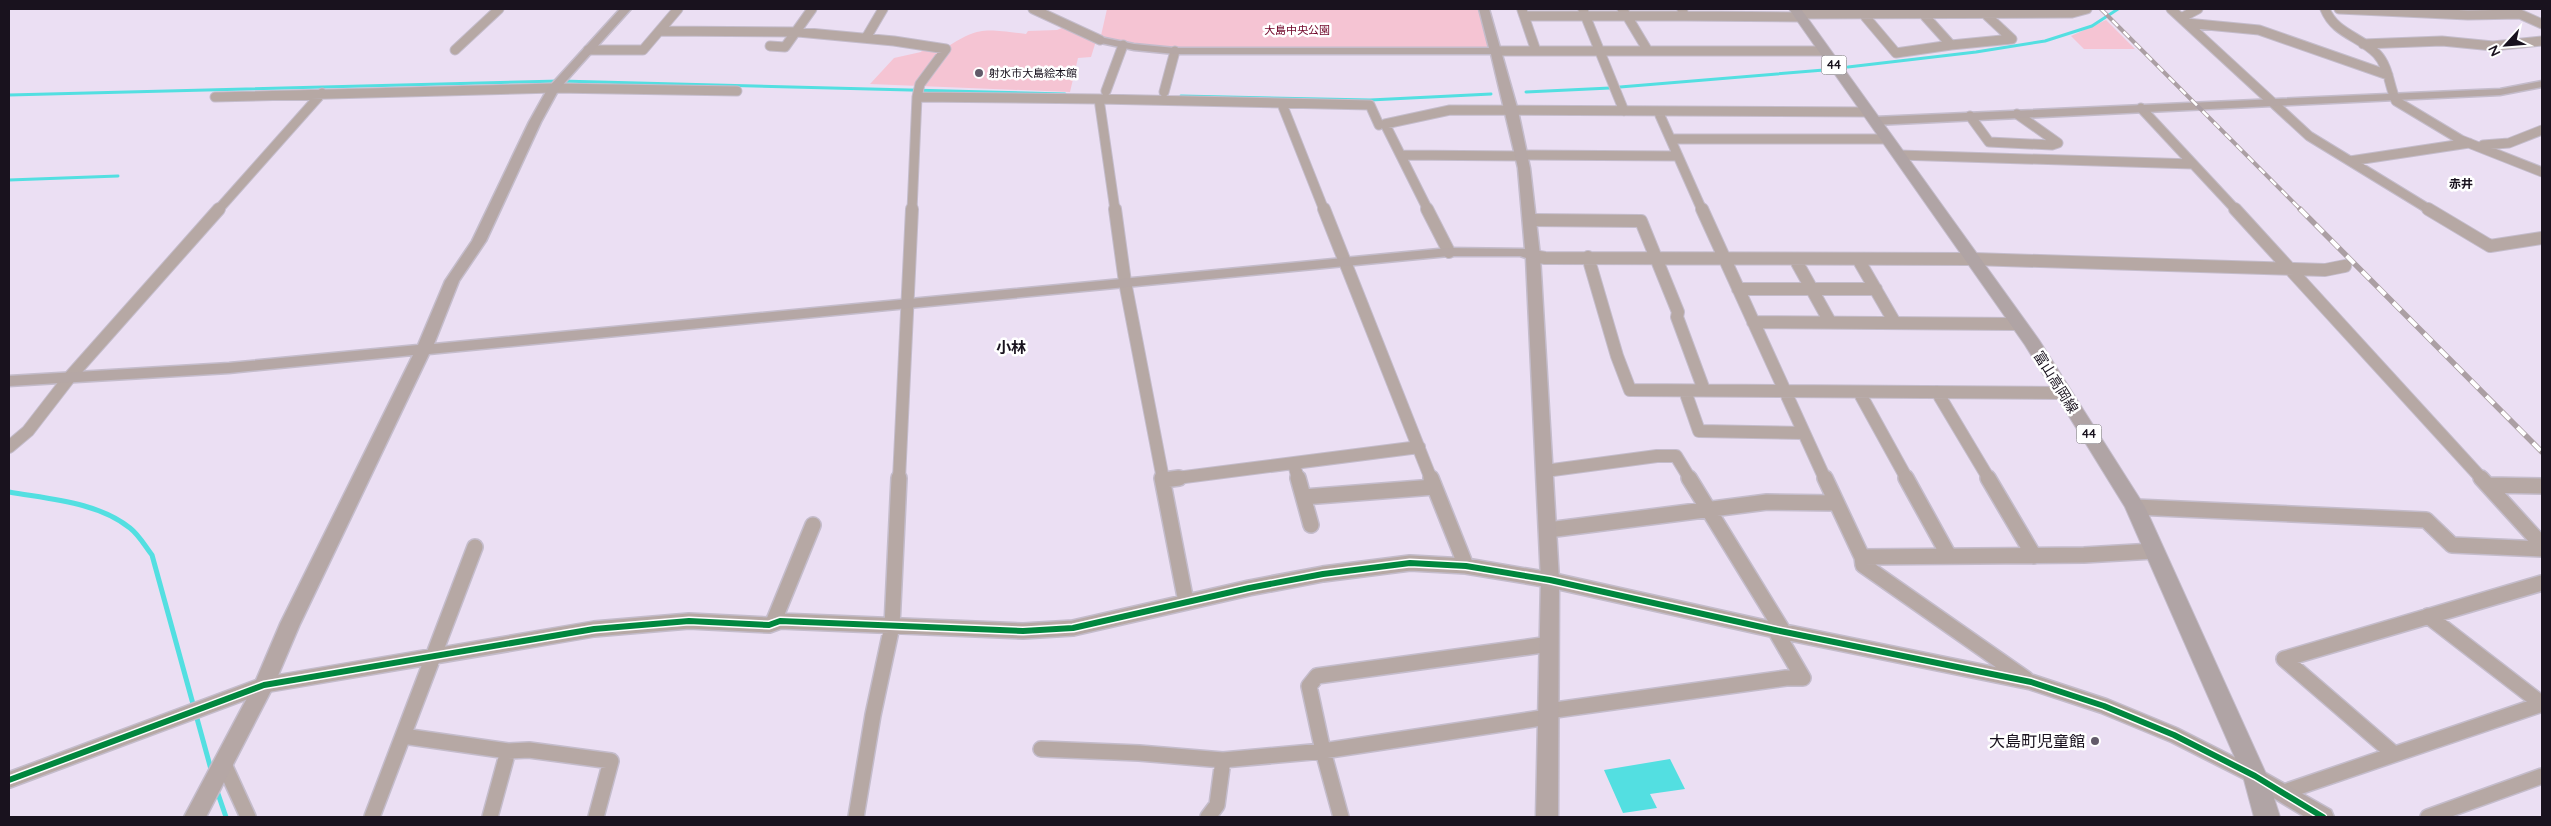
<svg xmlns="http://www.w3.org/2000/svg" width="2551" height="826" font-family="Quicksand,'Noto Sans JP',sans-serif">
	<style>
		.green { fill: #f5c4d3 }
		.water { fill: #53dfe1 }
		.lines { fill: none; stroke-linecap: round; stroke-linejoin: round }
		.stream-far1 { stroke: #53dfe1; stroke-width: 3 }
		.stream { stroke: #53dfe1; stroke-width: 5 }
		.street-far2-casing { stroke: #c4bccb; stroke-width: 11 }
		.street-far1-casing { stroke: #c4bccb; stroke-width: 14 }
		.street-casing { stroke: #c4bccb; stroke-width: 18 }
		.secondary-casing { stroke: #c4bccb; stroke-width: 3 }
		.primary-casing { stroke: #c4bccb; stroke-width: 2 }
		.street-far2 { stroke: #b6a8a4; stroke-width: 9 }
		.street-far1 { stroke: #b6a8a4; stroke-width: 12 }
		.street { stroke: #b6a8a4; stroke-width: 15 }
		.secondary { fill: #b5a7a5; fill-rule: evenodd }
		.primary { fill: #b0a4a5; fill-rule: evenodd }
		.rail-far1-casing { stroke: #ab9fa3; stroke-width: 4 }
		.rail-casing { stroke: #ab9fa3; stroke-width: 5.5 }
		.rail-far1 { stroke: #fff; stroke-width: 2.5; stroke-dasharray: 8; stroke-linecap: butt }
		.rail { stroke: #fff; stroke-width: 4; stroke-dasharray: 11; stroke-linecap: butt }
		.cycleway-casing { stroke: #fff; stroke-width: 9 }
		.cycleway { stroke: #00873e; stroke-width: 6 }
		.poi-dot { fill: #625a69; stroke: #fff; stroke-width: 2 }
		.labels { text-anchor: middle; stroke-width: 5; stroke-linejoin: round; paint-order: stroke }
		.far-park-label { font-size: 11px; fill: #700629; stroke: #fff }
		.far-poi-label { font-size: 11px; fill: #19121e; stroke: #fff; text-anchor: start }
		.shield { fill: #fff; stroke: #5e5962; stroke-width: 1 }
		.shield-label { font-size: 12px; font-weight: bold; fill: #19121e }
		.far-neighbourhood-label { font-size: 12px; font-weight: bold; fill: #19121e; stroke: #fff }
		.street-label { font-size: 14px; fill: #19121e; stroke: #fff }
		.neighbourhood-label { font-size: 15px; font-weight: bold; fill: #19121e; stroke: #fff }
		.near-poi-label { font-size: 16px; fill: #19121e; stroke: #fff; text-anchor: end }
	</style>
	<rect width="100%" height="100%" fill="#ebdff3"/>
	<!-- green -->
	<path class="green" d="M 1107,9 L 1483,9 L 1494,50 L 1157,49 L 1100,40 Z
		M 2106,20 L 2135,49 L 2084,49 L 2071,36 Z
		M 1064,27 L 1096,41 L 1091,57 L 1078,58 L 1070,92 L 870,84 L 894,58 L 921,52 L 924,48 L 941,51 C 979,26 982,29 1026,34 L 1028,31 L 1057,30 Z"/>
	<!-- water -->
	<path class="water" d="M 1670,759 L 1685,789 L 1650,794 L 1657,808 L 1623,813 L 1604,770 Z"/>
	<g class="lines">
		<!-- stream-far1 -->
		<path class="stream-far1" d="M 1848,67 L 1976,52 L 2045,41 L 2092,26 L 2118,9
			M 1620,87 L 1824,70
			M 1526,92 L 1610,88
			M 9,95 L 560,81 L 1065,94
			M 1181,96 L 1370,100 L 1491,94
			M 9,180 L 118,176"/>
		<!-- stream -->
		<path class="stream" d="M 9,492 C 48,499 98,502 130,528 C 139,535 145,546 152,555 L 212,773
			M 216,788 L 226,817"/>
		<defs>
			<path id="street-far2" d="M 1033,9 L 1100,40
				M 2171,9 L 2309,136 L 2430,210
				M 2325,9 C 2335,34 2360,36 2377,54 C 2389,67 2389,86 2396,101 L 2461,140 L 2542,172
				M 2339,9 L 2468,15 L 2520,14
				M 1522,10 L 1536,51
				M 1583,10 L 1624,111
				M 1982,11 L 2012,39
				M 2513,11 L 2542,24
				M 1798,14 L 2072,13 L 2087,9
				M 1863,14 L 1896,53 L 1951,45
				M 1923,14 L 1951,45 L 2012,39
				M 1524,16 L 1627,16 L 1622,9
				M 1627,16 L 1685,16 L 1682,10
				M 1627,16 L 1648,51
				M 1685,16 L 1800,17
				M 2181,18 L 2198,9
				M 2186,23 L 2259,30 L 2388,75
				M 660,31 L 798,32 L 894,41 L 946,49 L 920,84 L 917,97 L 912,210
				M 866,38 L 883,9
				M 2363,44 L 2442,41 L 2493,46 L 2542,41
				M 770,46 L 785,47 L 812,9
				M 455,50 L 499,9
				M 588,50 L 643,50 L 678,9
				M 1496,51 L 1823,51
				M 1106,91 L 1123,45
				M 1164,92 L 1175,51
				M 215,97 L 554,88 L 737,91
				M 917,97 L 1099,99
				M 1282,104 L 1324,210
				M 2141,108 L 2236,210
				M 1658,111 L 1702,210
				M 1970,116 L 1989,142 L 2052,145 L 2058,143 L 2017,114
				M 1671,139 L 1887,139
				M 2483,145 L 2509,143 L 2542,130
				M 1401,155 L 1521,156
				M 1521,155 L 1678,156
				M 1899,155 L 2193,164
				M 2350,161 L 2469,143
				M 218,210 L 322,93
				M 1115,210 L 1099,99 L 1370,105 L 1379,125
				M 1428,210 L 1385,124 L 1450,110 L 1868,112"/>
			<path id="street-far1" d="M 1115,209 L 1125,282 L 1163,479
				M 1324,209 L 1431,479
				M 1427,209 L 1449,252
				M 1702,209 L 1825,479
				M 2235,209 L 2482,479
				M 2428,209 L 2490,246 L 2542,238
				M 1529,220 L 1641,221 L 1678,312 L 1677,317 L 1704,390
				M 1533,256 L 1545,258 L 1973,259 L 2325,270 L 2345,266
				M 1588,257 L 1617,356 L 1630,390 L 2063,393
				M 1795,259 L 1830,322
				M 1858,259 L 1895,323
				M 1738,289 L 1876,289
				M 1753,322 L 2018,324
				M 1685,391 L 1699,431 L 1804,433
				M 1859,392 L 1907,479
				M 1937,392 L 1989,479
				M 9,447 L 28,431 L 69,378 L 219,209
				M 1294,464 L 1298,479
				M 1545,471 L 1657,456 L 1676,456 L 1690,479
				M 899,479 L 912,209
				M 1169,479 L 1419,447"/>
			<path id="street" d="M 1162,478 L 1186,602
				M 1298,478 L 1311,525
				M 1431,478 L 1466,566
				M 1689,478 L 1783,631
				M 1825,478 L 1862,557 L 1863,565 L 2026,679
				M 1906,478 L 1949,556
				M 1988,478 L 2034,556
				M 2481,478 L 2542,545
				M 1164,480 L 1179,478
				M 2488,485 L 2542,486
				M 1304,497 L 1434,487
				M 2135,507 L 2426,520 L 2452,545 L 2542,549
				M 1548,530 L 1767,502 L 1836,503
				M 1862,557 L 2084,555 L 2154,551
				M 2428,616 L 2542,704
				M 773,623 L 813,525
				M 1548,711 L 1786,678 L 1803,678 L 1775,630
				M 403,736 L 508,751 L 529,750 L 611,761 L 596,817
				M 1041,749 L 1139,753 L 1223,760 L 1323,751 L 1548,717
				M 2394,754 L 2284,659 L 2542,583
				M 223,762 L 248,817
				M 9,780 L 264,685 L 594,629 L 689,621 L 769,625 L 780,621 L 1023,631 L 1073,628 L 1249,588 L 1323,574 L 1410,563 L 1466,566 L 1550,580 L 1775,630 L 2031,682 L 2104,706 L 2174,735 L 2253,775
				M 2284,792 L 2542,704
				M 372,817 L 475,547
				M 490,817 L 508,751
				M 856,817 L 873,715 L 892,626 L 899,478
				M 1208,817 L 1217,805 L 1223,760
				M 1341,817 L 1323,751 L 1309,686 L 1317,676 L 1550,644
				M 2428,817 L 2542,776"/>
			<path id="secondary" d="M 620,9 L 631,9 L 559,89 L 541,122 L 486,241 L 459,281 L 434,344 L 1449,248 L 1525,249 L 1518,168 L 1491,54 L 1175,54 L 1134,50 L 1096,42 L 1095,40 L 1100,37 L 1134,44 L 1175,48 L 1489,48 L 1479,9 L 1489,9 L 1518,111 L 1530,168 L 1540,256 L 1559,580 L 1558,817 L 1536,817 L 1541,580 L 1526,258 L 1520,256 L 1449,256 L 429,354 L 300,624 L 274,685 L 206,817 L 184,817 L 254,685 L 280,624 L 413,355 L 229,373 L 9,386 L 9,376 L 229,363 L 418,345 L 445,281 L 472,241 L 529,122 L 548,88 Z
				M 2542,81 L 2542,87 L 2500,95 L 1875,125 L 1869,121 L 1875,117 L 2500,89 Z
				M 2255,767 L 2331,810 L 2334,817 L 2305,817 L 2247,782 L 2244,776 L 2247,770 Z"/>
			<path id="primary" d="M 1789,9 L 1801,9 L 2039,340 L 2145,507 L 2267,776 L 2280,817 L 2254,817 L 2243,776 L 2125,507 L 2025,345 Z"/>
		</defs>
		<!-- street-far2 casing -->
		<use href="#street-far2" class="street-far2-casing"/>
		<!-- street-far1 casing -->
		<use href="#street-far1" class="street-far1-casing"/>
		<!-- street casing -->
		<use href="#street" class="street-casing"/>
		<!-- secondary casing -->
		<use href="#secondary" class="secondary-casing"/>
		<!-- primary casing -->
		<use href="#primary" class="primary-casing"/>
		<!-- street-far2 -->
		<use href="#street-far2" class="street-far2"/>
		<!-- street-far1 -->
		<use href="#street-far1" class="street-far1"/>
		<!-- street -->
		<use href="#street" class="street"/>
		<!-- secondary -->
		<use href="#secondary" class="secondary"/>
		<!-- primary -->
		<use href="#primary" class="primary"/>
		<defs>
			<path id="rail-far1" d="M 2101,9 L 2301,210"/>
			<path id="rail" d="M 2300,209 L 2542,452"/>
		</defs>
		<!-- rail-far1 casing -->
		<use href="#rail-far1" class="rail-far1-casing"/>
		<!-- rail casing -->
		<use href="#rail" class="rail-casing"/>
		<!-- rail-far1 -->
		<use href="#rail-far1" class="rail-far1"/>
		<!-- rail -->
		<use href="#rail" class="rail"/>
		<defs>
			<path id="cycleway" d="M 9,780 L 264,685 L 594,629 L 689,621 L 769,625 L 780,621 L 1023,631 L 1073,628 L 1249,588 L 1323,574 L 1410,563 L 1466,566 L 1550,580 L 1775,630 L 2031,682 L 2104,706 L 2174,735 L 2255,776 L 2323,817"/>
		</defs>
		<!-- cycleway casing -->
		<use href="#cycleway" class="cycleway-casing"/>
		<!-- cycleway -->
		<use href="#cycleway" class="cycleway"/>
	</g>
	<!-- markers -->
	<g class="poi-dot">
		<circle cx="979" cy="73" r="5"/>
		<circle cx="2095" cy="741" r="5"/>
	</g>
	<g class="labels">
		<!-- far-park labels -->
		<g class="far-park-label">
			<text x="1297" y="34">大島中央公園</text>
		</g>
		<!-- far-poi labels -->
		<g class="far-poi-label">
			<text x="989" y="77">射水市大島絵本館</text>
		</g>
		<!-- shield labels -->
		<g class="shield">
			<rect x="1821.5" y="55.5" width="25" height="19" rx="4"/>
			<rect x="2076.5" y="424.5" width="25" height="19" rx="4"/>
		</g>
		<g class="shield-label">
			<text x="1834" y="69">44</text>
			<text x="2089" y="438">44</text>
		</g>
		<!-- far-neighbourhood labels -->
		<g class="far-neighbourhood-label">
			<text x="2461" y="188">赤井</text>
		</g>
		<!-- street labels -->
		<g class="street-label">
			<text transform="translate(2056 382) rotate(58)" y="5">富山高岡線</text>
		</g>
		<!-- neighbourhood labels -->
		<g class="neighbourhood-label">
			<text x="1011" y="353">小林</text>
		</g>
		<!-- near-poi labels -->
		<g class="near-poi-label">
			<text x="2085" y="747">大島町児童館</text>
		</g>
	</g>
	<!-- border -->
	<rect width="2551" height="826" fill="none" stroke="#19121e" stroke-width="20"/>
	<!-- north arrow -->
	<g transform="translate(2506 45) rotate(244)" stroke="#ffffff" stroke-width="4" paint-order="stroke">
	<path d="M0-4L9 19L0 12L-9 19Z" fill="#19121e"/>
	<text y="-8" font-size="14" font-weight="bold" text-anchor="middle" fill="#19121e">N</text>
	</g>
</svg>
